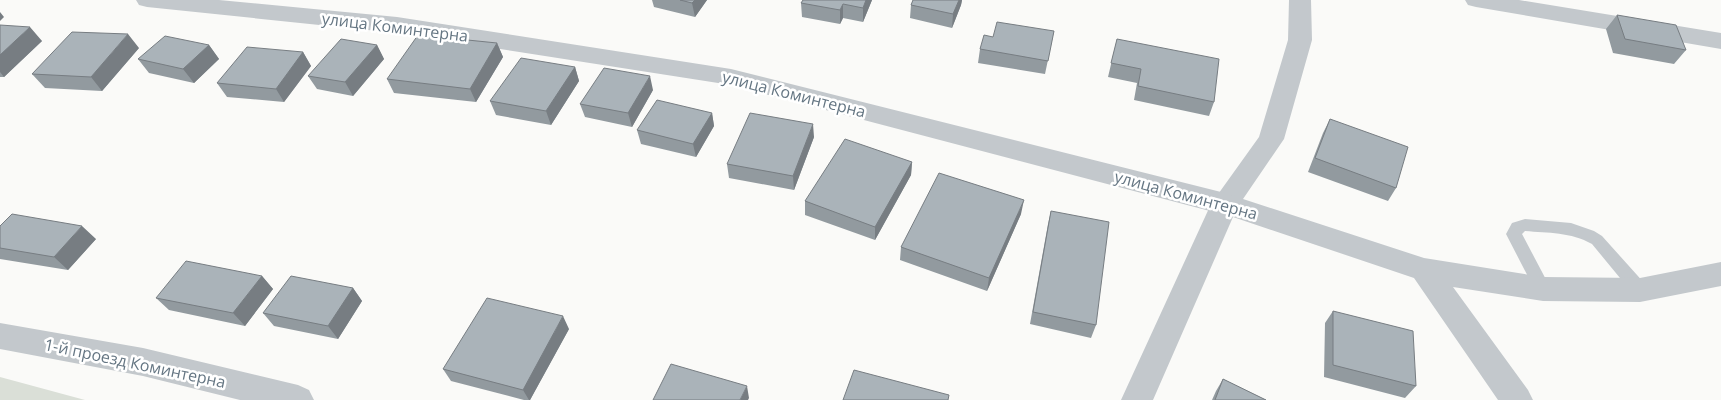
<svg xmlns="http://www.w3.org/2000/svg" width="1721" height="400" font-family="'Open Sans',sans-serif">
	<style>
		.green { fill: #dadfd7 }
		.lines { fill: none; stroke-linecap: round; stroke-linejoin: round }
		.service { fill: #c3c8cc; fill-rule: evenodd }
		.minor { fill: #c3c8cc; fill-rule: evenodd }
		.tertiary { fill: #c3c8cc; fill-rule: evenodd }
		.wall { fill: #929a9f }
		.shaded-wall { fill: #777d82 }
		.building { fill: #aab3b9; stroke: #777d82 }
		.labels { text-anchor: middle; stroke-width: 5; stroke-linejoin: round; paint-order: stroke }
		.street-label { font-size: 16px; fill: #657683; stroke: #fff }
	</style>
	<rect width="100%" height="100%" fill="#fafaf8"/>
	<!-- green -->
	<path class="green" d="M 0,377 L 85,400 L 0,400 Z"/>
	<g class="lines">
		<!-- service -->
		<path class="service" d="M 1525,219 L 1571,223 L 1594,231 L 1602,236 L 1646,285 L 1648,290 L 1646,295 L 1640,297 L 1634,295 L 1592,244 C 1571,232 1548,233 1525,231 L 1522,234 L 1551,289 L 1549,294 L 1543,296 L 1537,294 L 1506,234 L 1512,223 Z"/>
		<!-- minor -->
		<path class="minor" d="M 1289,0 L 1311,0 L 1312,40 L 1284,139 L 1243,199 L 1424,258 L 1543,277 L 1640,278 L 1721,262 L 1721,286 L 1640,302 L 1543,301 L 1453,287 L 1528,390 L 1533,400 L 1498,400 L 1414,278 L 1233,217 L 1153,400 L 1121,400 L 1211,204 L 1259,137 L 1288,40 Z
			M 1465,0 L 1519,0 L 1721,33 L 1721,49 L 1476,7 L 1468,5 Z
			M 0,323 L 143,348 L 298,385 L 309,390 L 314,400 L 240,400 L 143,376 L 0,349 Z"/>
		<!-- tertiary -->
		<path class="tertiary" d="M 136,0 L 219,0 L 397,17 L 731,69 L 1225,193 L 1235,196 L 1239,204 L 1235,212 L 1225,215 L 731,85 L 397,33 L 147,7 L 139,5 Z"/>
	</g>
	<!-- wall -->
	<path class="wall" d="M 652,0 L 707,0 L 695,17 L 654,7 Z
		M 803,0 L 872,0 L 863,22 L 843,18 L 840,24 L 802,17 L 801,3 Z
		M 913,0 L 962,0 L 961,5 L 952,28 L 910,18 L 911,5 Z
		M 1617,15 L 1686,50 L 1674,64 L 1613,53 L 1606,29 Z
		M 0,25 L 42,41 L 4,77 L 0,77 Z
		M 1054,31 L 1045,74 L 978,63 L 980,49 L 993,37 Z
		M 1117,39 L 1214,102 L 1209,116 L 1134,100 L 1137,83 L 1108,77 Z
		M 497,43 L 503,57 L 476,102 L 394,93 L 387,79 Z
		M 209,45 L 219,59 L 194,83 L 149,73 L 138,59 Z
		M 377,45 L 384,59 L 353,96 L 317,89 L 308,76 Z
		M 139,48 L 102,91 L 45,88 L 32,74 Z
		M 303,52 L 311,66 L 284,102 L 227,97 L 217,83 Z
		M 575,67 L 579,81 L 551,125 L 496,115 L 490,101 Z
		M 653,90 L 632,127 L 585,117 L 580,104 Z
		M 712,113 L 714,126 L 696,157 L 641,144 L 637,130 Z
		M 1330,119 L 1396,188 L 1388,201 L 1308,172 L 1323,133 Z
		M 814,137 L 794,190 L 729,178 L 727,164 Z
		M 912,162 L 911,175 L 875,240 L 805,215 L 805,201 Z
		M 1051,211 L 1096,325 L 1091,338 L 1030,324 L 1048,224 Z
		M 1021,214 L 987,291 L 900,260 L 901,247 Z
		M 0,226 L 96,239 L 68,270 L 0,259 Z
		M 262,276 L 273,289 L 245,326 L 169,310 L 156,298 Z
		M 353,288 L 362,301 L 338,339 L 274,326 L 263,313 Z
		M 1333,311 L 1416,386 L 1405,398 L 1324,377 L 1325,323 Z
		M 569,329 L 530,400 L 524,400 L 451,381 L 443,369 Z
		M 1223,379 L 1266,400 L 1212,400 L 1216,391 Z"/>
	<!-- shaded-wall -->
	<path class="shaded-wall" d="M 695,0 L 707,0 L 695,17 L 692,3 Z
		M 866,0 L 872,0 L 863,22 L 863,8 Z
		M 959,0 L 962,0 L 961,5 L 952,28 L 953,14 Z
		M 843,4 L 843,18 L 840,24 L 840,10 Z
		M 0,12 L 4,17 L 0,21 Z
		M 30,27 L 42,41 L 4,77 L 0,72 L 0,55 Z
		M 128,34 L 139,48 L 102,91 L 91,77 Z
		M 497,43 L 503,57 L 476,102 L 470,89 Z
		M 209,45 L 219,59 L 194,83 L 183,69 Z
		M 377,45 L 384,59 L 353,96 L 345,82 Z
		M 303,52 L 311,66 L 284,102 L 276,89 Z
		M 575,67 L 579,81 L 551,125 L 546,111 Z
		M 650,76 L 653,90 L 632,127 L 628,113 Z
		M 712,113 L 714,126 L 696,157 L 693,144 Z
		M 813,124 L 814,137 L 794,190 L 793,176 Z
		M 912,162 L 911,175 L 875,240 L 875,227 Z
		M 1024,200 L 1021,214 L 987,291 L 989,278 Z
		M 82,226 L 96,239 L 68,270 L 54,257 Z
		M 262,276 L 273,289 L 245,326 L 233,313 Z
		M 353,288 L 362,301 L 338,339 L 328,326 Z
		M 563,316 L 569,329 L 530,400 L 529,400 L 523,390 Z
		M 747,386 L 749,398 L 748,400 L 740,400 Z"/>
	<!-- building -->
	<path class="building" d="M 680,0 L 695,0 L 692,3 Z
		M 803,0 L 866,0 L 863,8 L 843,4 L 840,10 L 801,3 Z
		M 913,0 L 959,0 L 953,14 L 911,5 Z
		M 1617,15 L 1676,25 L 1686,50 L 1625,39 Z
		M 997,22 L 1054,31 L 1048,61 L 980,49 L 984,35 L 993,37 Z
		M 0,25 L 30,27 L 0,55 Z
		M 72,32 L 128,34 L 91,77 L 32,74 Z
		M 418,35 L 497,43 L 470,89 L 387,79 Z
		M 165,36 L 209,45 L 183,69 L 138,59 Z
		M 341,39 L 377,45 L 345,82 L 308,76 Z
		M 1117,39 L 1219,59 L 1214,102 L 1138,86 L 1141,69 L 1111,63 Z
		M 247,47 L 303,52 L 276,89 L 217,83 Z
		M 521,58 L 575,67 L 546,111 L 490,101 Z
		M 604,68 L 650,76 L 628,113 L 580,104 Z
		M 657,100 L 712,113 L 693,144 L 637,130 Z
		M 750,113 L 813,124 L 793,176 L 727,164 Z
		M 1330,119 L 1408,147 L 1396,188 L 1315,158 Z
		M 845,139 L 912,162 L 875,227 L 805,201 Z
		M 939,173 L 1024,200 L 989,278 L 901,247 Z
		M 1051,211 L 1109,222 L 1096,325 L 1033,312 Z
		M 12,214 L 82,226 L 54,257 L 0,248 L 0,226 Z
		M 186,261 L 262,276 L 233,313 L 156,298 Z
		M 291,276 L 353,288 L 328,326 L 263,313 Z
		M 487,298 L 563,316 L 523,390 L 443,369 Z
		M 1333,311 L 1413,331 L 1416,386 L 1333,365 Z
		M 671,364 L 747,386 L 740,400 L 653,400 Z
		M 854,370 L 949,395 L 948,400 L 843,400 Z
		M 1223,379 L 1266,400 L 1215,400 Z"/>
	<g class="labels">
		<!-- street labels -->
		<g class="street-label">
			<text transform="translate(395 27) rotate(7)" y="6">улица Коминтерна</text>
			<text transform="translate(794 94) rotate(14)" y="6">улица Коминтерна</text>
			<text transform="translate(1186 195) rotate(15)" y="6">улица Коминтерна</text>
			<text transform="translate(135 363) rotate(12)" y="6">1-й проезд Коминтерна</text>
		</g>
	</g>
</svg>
